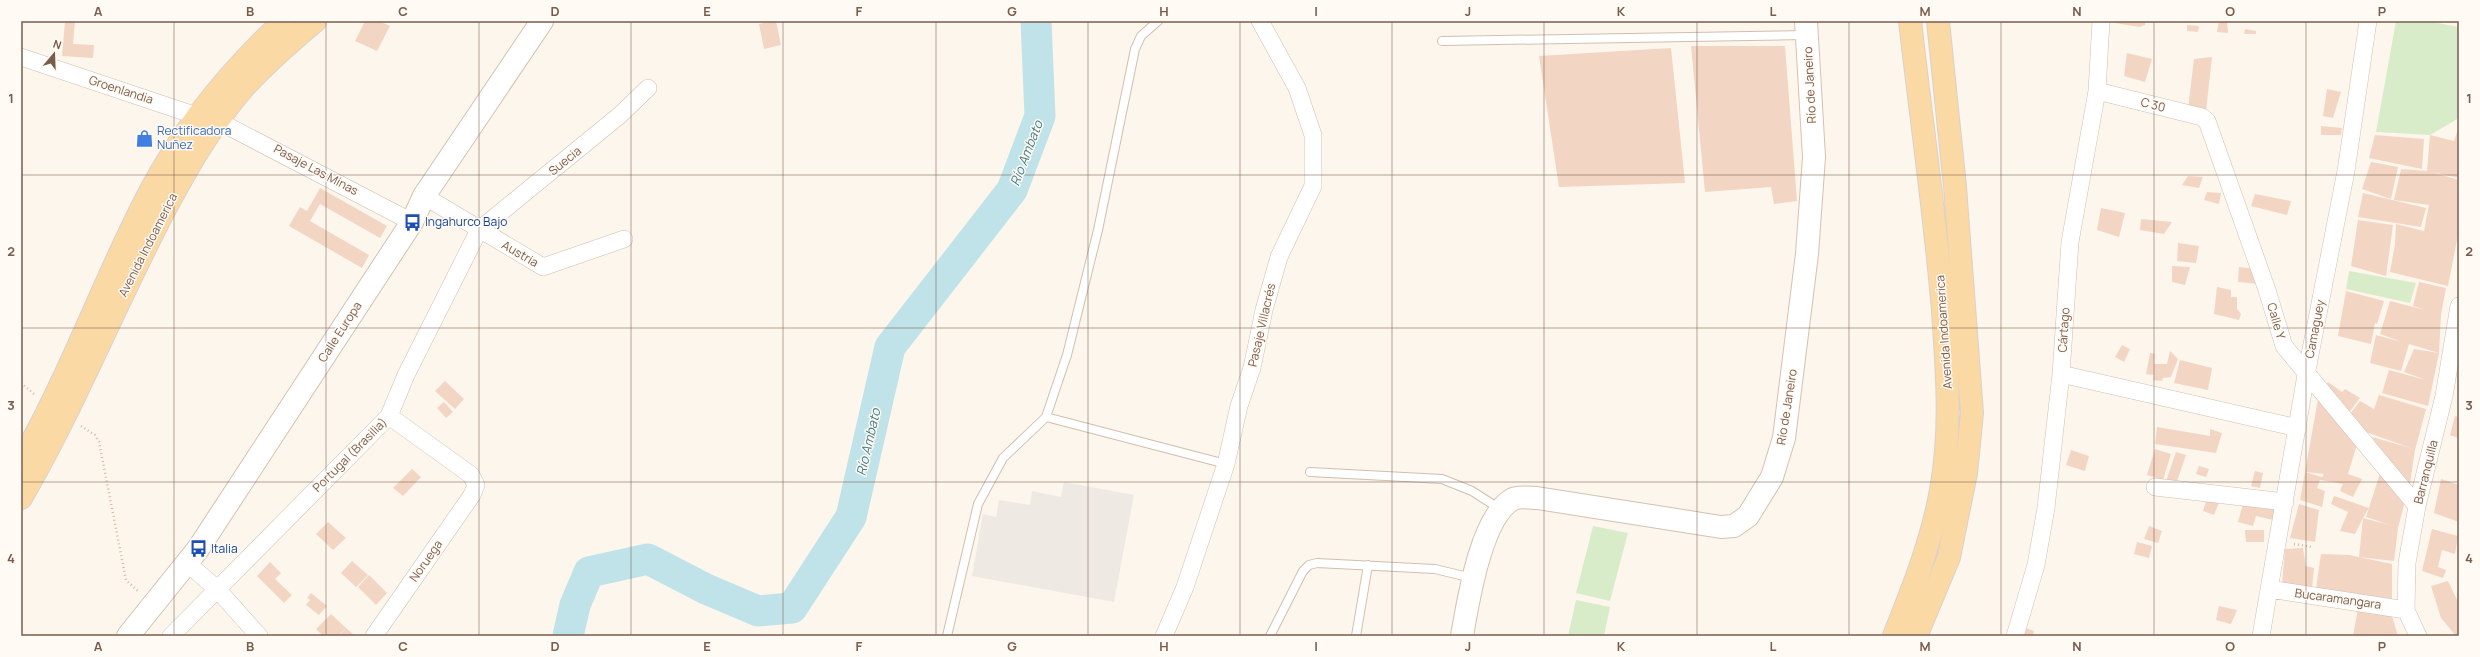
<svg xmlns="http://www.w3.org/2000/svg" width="2480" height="657" font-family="Manrope,sans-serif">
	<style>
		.industrial { fill: #efe9e4 }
		.green { fill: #d8ecc9 }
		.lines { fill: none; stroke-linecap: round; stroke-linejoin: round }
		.river { stroke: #bfe3e8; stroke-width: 31 }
		.building { fill: #f3d5c3 }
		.lane-casing { stroke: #d1beb0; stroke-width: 10 }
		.street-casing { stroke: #d1beb0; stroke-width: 18 }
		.secondary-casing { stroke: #d6c0b0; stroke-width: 24 }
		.primary-casing { stroke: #dad1cd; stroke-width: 24 }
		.path { stroke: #d9b8a5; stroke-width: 2.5; stroke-dasharray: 1 3; stroke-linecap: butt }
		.lane { stroke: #fff; stroke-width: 8 }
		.street { stroke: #fff; stroke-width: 17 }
		.secondary { stroke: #fff; stroke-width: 22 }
		.primary { stroke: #fbd9a5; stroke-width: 22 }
		.grid { fill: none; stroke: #7a5c4d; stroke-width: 1; stroke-opacity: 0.55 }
		.labels { text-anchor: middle; stroke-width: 3; stroke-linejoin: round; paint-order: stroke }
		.street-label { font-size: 12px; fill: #7a5c4d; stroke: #fffaf3 }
		.shop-label { font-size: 12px; fill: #366cbe; stroke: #fffaf3; text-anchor: start }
		.transit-label { font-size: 12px; fill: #164399; stroke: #fffaf3; text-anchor: start }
		.water-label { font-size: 13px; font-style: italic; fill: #437c86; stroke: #fffaf3 }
		.neatline { fill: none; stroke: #7a5c4d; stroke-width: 1.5 }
		.grid-label { font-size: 13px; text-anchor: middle; font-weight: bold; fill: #7a5c4d }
	</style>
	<rect width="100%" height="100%" fill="#fdf6ec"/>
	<!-- industrial -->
	<path class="industrial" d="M 1064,482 L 1134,495 L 1114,602 L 972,576 L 983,514 L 996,517 L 999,500 L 1030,505 L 1032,491 L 1061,497 Z"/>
	<!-- green -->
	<path class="green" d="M 2396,21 L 2427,21 L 2459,27 L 2459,118 L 2430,135 L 2376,132 Z
		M 2349,271 L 2416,283 L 2410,303 L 2346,289 Z
		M 1593,526 L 1628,533 L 1610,601 L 1576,593 Z
		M 1576,600 L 1610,607 L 1604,636 L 1568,636 Z"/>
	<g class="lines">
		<!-- river -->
		<path class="river" d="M 568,636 L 575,605 L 589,572 L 648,559 L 706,589 L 758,611 L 792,608 L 851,517 L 890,347 L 1012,190 L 1040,116 L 1036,21"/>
	</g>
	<!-- building -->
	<path class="building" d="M 65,21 L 75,21 L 73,44 L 94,45 L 93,58 L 62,56 Z
		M 365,21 L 379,21 L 390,26 L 377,51 L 355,41 Z
		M 776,21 L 781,45 L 764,49 L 759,24 Z
		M 2116,21 L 2145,21 L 2145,25 L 2139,27 L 2115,23 Z
		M 2219,21 L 2227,21 L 2228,33 L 2217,32 Z
		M 2187,25 L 2199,26 L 2198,32 L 2187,31 Z
		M 2245,29 L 2256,31 L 2256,34 L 2244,34 Z
		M 1691,46 L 1785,46 L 1797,201 L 1774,204 L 1771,187 L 1705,192 Z
		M 1671,48 L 1685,183 L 1559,187 L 1539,56 Z
		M 2127,53 L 2152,59 L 2145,82 L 2124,76 Z
		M 2212,57 L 2206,111 L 2188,109 L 2194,59 Z
		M 2327,89 L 2341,92 L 2333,118 L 2323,116 Z
		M 2321,126 L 2342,128 L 2341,135 L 2321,135 Z
		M 2459,127 L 2459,178 L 2431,172 L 2459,180 L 2459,230 L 2448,286 L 2390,272 L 2395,244 L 2396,224 L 2424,231 L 2429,205 L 2394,200 L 2401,169 L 2427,171 L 2430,135 L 2454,141 Z
		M 2375,135 L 2424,139 L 2422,169 L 2369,158 Z
		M 2371,162 L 2398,167 L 2391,199 L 2362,189 Z
		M 2188,176 L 2203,177 L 2199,188 L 2182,185 Z
		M 320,188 L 387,226 L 380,238 L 320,204 L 310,221 L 369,255 L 362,268 L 289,226 L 300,207 L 307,211 Z
		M 2207,192 L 2221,193 L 2219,204 L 2204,200 Z
		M 2363,193 L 2426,208 L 2421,227 L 2358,217 Z
		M 2255,194 L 2291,201 L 2287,215 L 2251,206 Z
		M 2101,208 L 2125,213 L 2119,237 L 2097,230 Z
		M 2141,219 L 2172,222 L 2164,234 L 2140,230 Z
		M 2358,220 L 2393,225 L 2386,276 L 2351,266 Z
		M 2178,243 L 2199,246 L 2196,263 L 2177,261 Z
		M 2172,266 L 2190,267 L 2185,285 L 2172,282 Z
		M 2239,267 L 2255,269 L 2259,284 L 2238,282 Z
		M 2419,282 L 2446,288 L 2441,314 L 2439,353 L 2428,406 L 2382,393 L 2389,370 L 2426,380 L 2404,372 L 2414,349 L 2439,353 L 2409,344 L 2401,371 L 2370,363 L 2376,335 L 2402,342 L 2380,334 L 2390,301 L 2425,310 L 2413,306 Z
		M 2217,287 L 2231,290 L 2231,297 L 2237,297 L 2237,309 L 2241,314 L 2239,320 L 2214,314 Z
		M 2346,291 L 2384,301 L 2377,324 L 2375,323 L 2371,344 L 2338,336 Z
		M 2122,345 L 2130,349 L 2124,362 L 2115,357 Z
		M 2170,351 L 2178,359 L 2171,377 L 2163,378 L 2162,381 L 2153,380 L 2154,375 L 2146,374 L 2150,353 L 2155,354 L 2154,364 L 2167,364 Z
		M 2180,360 L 2212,368 L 2208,390 L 2174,383 Z
		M 445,381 L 464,399 L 455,409 L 435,391 Z
		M 2328,382 L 2342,392 L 2345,389 L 2360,398 L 2348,414 L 2325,386 Z
		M 2379,395 L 2426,409 L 2415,450 L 2409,490 L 2372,437 L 2411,448 L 2366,432 L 2350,414 L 2360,401 L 2374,409 Z
		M 2318,399 L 2358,441 L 2348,474 L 2362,479 L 2353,497 L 2340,491 L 2343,484 L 2320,480 L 2317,488 L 2325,491 L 2322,507 L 2300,500 L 2305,472 L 2322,477 L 2324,474 L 2305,472 Z
		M 444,402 L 453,412 L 446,418 L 437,408 Z
		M 2455,416 L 2459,417 L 2458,438 L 2450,435 Z
		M 2157,427 L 2210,436 L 2210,429 L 2222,433 L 2216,453 L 2155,444 Z
		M 2155,449 L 2171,454 L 2163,480 L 2147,475 Z
		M 2071,450 L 2089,456 L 2085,471 L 2066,465 Z
		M 2176,452 L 2186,455 L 2176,484 L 2166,481 Z
		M 2199,466 L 2209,469 L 2206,477 L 2196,474 Z
		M 412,469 L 421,477 L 403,496 L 393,488 Z
		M 2381,470 L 2406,497 L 2398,528 L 2394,561 L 2359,557 L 2363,518 L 2390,525 L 2366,517 L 2369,508 L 2363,518 L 2355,534 L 2340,531 L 2348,512 L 2331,504 L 2334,496 L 2369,508 Z
		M 2255,471 L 2263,473 L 2260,488 L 2251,486 Z
		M 2441,479 L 2459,485 L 2459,522 L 2434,513 Z
		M 2207,498 L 2219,502 L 2214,515 L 2203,511 Z
		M 2244,500 L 2276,508 L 2273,520 L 2256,516 L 2253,526 L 2238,522 Z
		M 2299,504 L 2319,510 L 2315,542 L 2290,538 Z
		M 328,522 L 346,538 L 333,550 L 316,534 Z
		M 2149,526 L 2162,531 L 2158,543 L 2144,539 Z
		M 2432,529 L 2458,536 L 2455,554 L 2442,550 L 2438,567 L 2446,570 L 2443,578 L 2422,571 Z
		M 2245,530 L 2264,530 L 2264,542 L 2246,542 Z
		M 2137,542 L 2152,546 L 2149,558 L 2134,554 Z
		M 2303,548 L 2306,566 L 2314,568 L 2312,589 L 2282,585 L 2285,549 Z
		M 2321,554 L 2349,555 L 2392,564 L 2392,600 L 2316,588 Z
		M 352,561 L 368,575 L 356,587 L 341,573 Z
		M 270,562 L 281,573 L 275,579 L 292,595 L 284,603 L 257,576 Z
		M 369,575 L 387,593 L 376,605 L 358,587 Z
		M 2448,581 L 2459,604 L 2459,636 L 2456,636 L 2441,618 L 2431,586 Z
		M 311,593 L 327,606 L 319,615 L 306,605 L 310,600 L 307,598 Z
		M 2359,603 L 2392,616 L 2398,636 L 2353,636 Z
		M 2219,606 L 2237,610 L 2231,624 L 2216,620 Z
		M 331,614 L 346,628 L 338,636 L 323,636 L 316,629 Z
		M 2023,627 L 2034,631 L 2033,636 L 2020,636 Z
		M 346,628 L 355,636 L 339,636 Z"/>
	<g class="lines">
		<defs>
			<path id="lane" d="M 1442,41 L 1805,35
				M 1046,417 L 1226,464
				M 1310,472 L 1442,479 L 1472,491 L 1500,509
				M 947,636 L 978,504 L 1003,458 L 1046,417 L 1067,355 L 1098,230 L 1135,49 L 1141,36 L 1158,21
				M 1270,636 L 1303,571 L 1309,565 L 1317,563 L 1435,569 L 1472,578
				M 1356,636 L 1368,565"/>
			<path id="street" d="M 21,57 L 197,116
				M 2097,91 L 2202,117 L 2207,121 L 2267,290 L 2284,346 L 2417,506
				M 218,121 L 412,222
				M 424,196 L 543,267 L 624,239
				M 2061,374 L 2298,428
				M 2155,487 L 2285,502
				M 187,563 L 217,589 L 259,636
				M 2269,589 L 2406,610
				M 171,636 L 389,416 L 406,375 L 479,230 L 620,115 L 648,88
				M 374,636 L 472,495 L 476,485 L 471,475 L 389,416
				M 1164,636 L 1185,587 L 1226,464 L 1239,406 L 1252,368 L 1264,310 L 1279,257 L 1313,186 L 1313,135 L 1297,88 L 1260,21
				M 2015,636 L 2036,565 L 2046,508 L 2061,374 L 2070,242 L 2097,91 L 2101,21
				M 2261,636 L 2306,375 L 2346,171 L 2368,21
				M 2418,636 L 2406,610 L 2407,563 L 2417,506 L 2444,396 L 2459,306"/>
			<path id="secondary" d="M 128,636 L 198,549 L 412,222 L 424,196 L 542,21
				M 1462,636 C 1468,602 1481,516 1513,499 C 1519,496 1531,498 1537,498 L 1721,527 L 1734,526 L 1748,516 L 1772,477 L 1784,438 L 1807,254 L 1814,157 L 1806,21"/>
			<path id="primary" d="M 21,460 C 39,432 53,401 67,371 C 95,311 120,248 151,190 C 185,126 231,70 284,21
				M 21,498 C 75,405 114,306 164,211 C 187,168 212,124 244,87 C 266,63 290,42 315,21
				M 1894,636 C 1913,588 1932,541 1941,490 C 1952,430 1947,371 1943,311 C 1935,214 1921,118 1910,21
				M 1916,636 L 1949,557 L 1966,473 L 1972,413 L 1955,187 L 1938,21"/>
		</defs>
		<!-- lane casing -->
		<use href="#lane" class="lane-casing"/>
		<!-- street casing -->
		<use href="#street" class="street-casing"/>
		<!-- secondary casing -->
		<use href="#secondary" class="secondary-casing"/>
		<!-- primary casing -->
		<use href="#primary" class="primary-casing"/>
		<!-- path -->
		<path class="path" d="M 21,383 L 34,394
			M 81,426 L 95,435 L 99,442 L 126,580 L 139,592
			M 2294,544 L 2312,547"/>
		<!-- lane -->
		<use href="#lane" class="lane"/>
		<!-- street -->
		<use href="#street" class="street"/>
		<!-- secondary -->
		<use href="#secondary" class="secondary"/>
		<!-- primary -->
		<use href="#primary" class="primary"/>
	</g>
	<!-- grid -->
	<path class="grid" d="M 174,21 L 174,636M 326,21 L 326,636M 479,21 L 479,636M 631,21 L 631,636M 783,21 L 783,636M 936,21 L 936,636M 1088,21 L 1088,636M 1240,21 L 1240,636M 1392,21 L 1392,636M 1544,21 L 1544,636M 1697,21 L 1697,636M 1849,21 L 1849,636M 2001,21 L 2001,636M 2154,21 L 2154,636M 2306,21 L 2306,636M 21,175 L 2459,175M 21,328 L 2459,328M 21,482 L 2459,482"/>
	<!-- icons -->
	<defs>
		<symbol id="shop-bare" viewBox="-9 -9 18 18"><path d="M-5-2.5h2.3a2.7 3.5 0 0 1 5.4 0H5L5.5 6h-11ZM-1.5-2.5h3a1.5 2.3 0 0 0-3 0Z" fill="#3f7fe0" stroke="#fffaf3" stroke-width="2.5" paint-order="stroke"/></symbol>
		<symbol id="bus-bare" viewBox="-9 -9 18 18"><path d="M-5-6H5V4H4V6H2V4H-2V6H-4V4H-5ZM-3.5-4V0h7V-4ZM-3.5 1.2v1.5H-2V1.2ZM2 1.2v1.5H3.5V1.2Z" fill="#1a4fb4" stroke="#fffaf3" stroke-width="2.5" paint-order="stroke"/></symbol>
	</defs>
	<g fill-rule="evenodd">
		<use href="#shop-bare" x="132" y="126" width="25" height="25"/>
		<use href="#bus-bare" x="400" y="210" width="25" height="25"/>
		<use href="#bus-bare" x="186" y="536" width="25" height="25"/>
	</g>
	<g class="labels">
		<!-- street labels -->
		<g class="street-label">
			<text transform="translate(1810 85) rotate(-93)" y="4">Río de Janeiro</text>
			<text transform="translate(121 90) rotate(18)" y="4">Groenlandia</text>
			<text transform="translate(2153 105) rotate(14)" y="4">C 30</text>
			<text transform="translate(565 161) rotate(-39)" y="4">Suecia</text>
			<text transform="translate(316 170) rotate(28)" y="4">Pasaje Las Minas</text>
			<text transform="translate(148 245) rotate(-63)" y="4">Avenida Indoamerica</text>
			<text transform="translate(520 254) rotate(30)" y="4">Austria</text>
			<text transform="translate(2276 321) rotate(74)" y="4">Calle Y</text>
			<text transform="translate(1262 325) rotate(-77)" y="4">Pasaje Villacrés</text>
			<text transform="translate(2315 329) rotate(-79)" y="4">Camaguey</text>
			<text transform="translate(2064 330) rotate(-86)" y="4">Cártago</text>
			<text transform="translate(340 332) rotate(-57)" y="4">Calle Europa</text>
			<text transform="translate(1944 332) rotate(-94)" y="4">Avenida Indoamerica</text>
			<text transform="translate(1787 407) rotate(-81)" y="4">Río de Janeiro</text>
			<text transform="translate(350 455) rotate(-45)" y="4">Portugal (Brasilia)</text>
			<text transform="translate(2426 472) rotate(-76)" y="4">Barranquilla</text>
			<text transform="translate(426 561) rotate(-55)" y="4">Noruega</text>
			<text transform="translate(2338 599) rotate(8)" y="4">Bucaramangara</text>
		</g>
		<!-- shop labels -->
		<g class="shop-label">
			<text x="157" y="135">Rectificadora<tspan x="157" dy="14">Nuñez</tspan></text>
		</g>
		<!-- transit labels -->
		<g class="transit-label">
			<text x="425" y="226">Ingahurco Bajo</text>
			<text x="211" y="553">Italia</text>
		</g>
		<!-- water labels -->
		<g class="water-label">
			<text transform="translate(1026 153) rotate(-69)" y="5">Río Ambato</text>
			<text transform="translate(868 442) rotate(-77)" y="5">Río Ambato</text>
		</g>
	</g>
	<!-- border -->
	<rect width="2480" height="657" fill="none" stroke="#fffaf3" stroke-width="44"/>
	<!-- north arrow -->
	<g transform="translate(54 54) rotate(19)" stroke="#fffaf3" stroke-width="3" paint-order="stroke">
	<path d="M0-3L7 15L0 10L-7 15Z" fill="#7a5c4d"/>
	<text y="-6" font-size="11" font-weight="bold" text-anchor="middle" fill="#7a5c4d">N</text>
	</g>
	<rect x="22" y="22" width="2436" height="613" class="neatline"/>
	<g class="grid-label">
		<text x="98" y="16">A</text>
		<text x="250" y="16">B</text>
		<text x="403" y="16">C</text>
		<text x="555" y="16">D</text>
		<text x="707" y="16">E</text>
		<text x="859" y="16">F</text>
		<text x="1012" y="16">G</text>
		<text x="1164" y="16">H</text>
		<text x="1316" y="16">I</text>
		<text x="1468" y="16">J</text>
		<text x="1621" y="16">K</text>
		<text x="1773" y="16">L</text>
		<text x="1925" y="16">M</text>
		<text x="2077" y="16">N</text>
		<text x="2230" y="16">O</text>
		<text x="2382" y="16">P</text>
		<text x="11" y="103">1</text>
		<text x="2469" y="103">1</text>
		<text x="11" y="256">2</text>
		<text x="2469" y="256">2</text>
		<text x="11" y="410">3</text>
		<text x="2469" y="410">3</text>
		<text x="11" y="563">4</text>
		<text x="2469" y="563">4</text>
		<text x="98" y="651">A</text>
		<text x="250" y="651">B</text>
		<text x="403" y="651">C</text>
		<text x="555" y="651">D</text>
		<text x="707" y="651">E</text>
		<text x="859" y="651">F</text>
		<text x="1012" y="651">G</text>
		<text x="1164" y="651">H</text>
		<text x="1316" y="651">I</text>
		<text x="1468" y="651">J</text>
		<text x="1621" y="651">K</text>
		<text x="1773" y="651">L</text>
		<text x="1925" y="651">M</text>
		<text x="2077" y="651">N</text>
		<text x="2230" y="651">O</text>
		<text x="2382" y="651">P</text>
	</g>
</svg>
